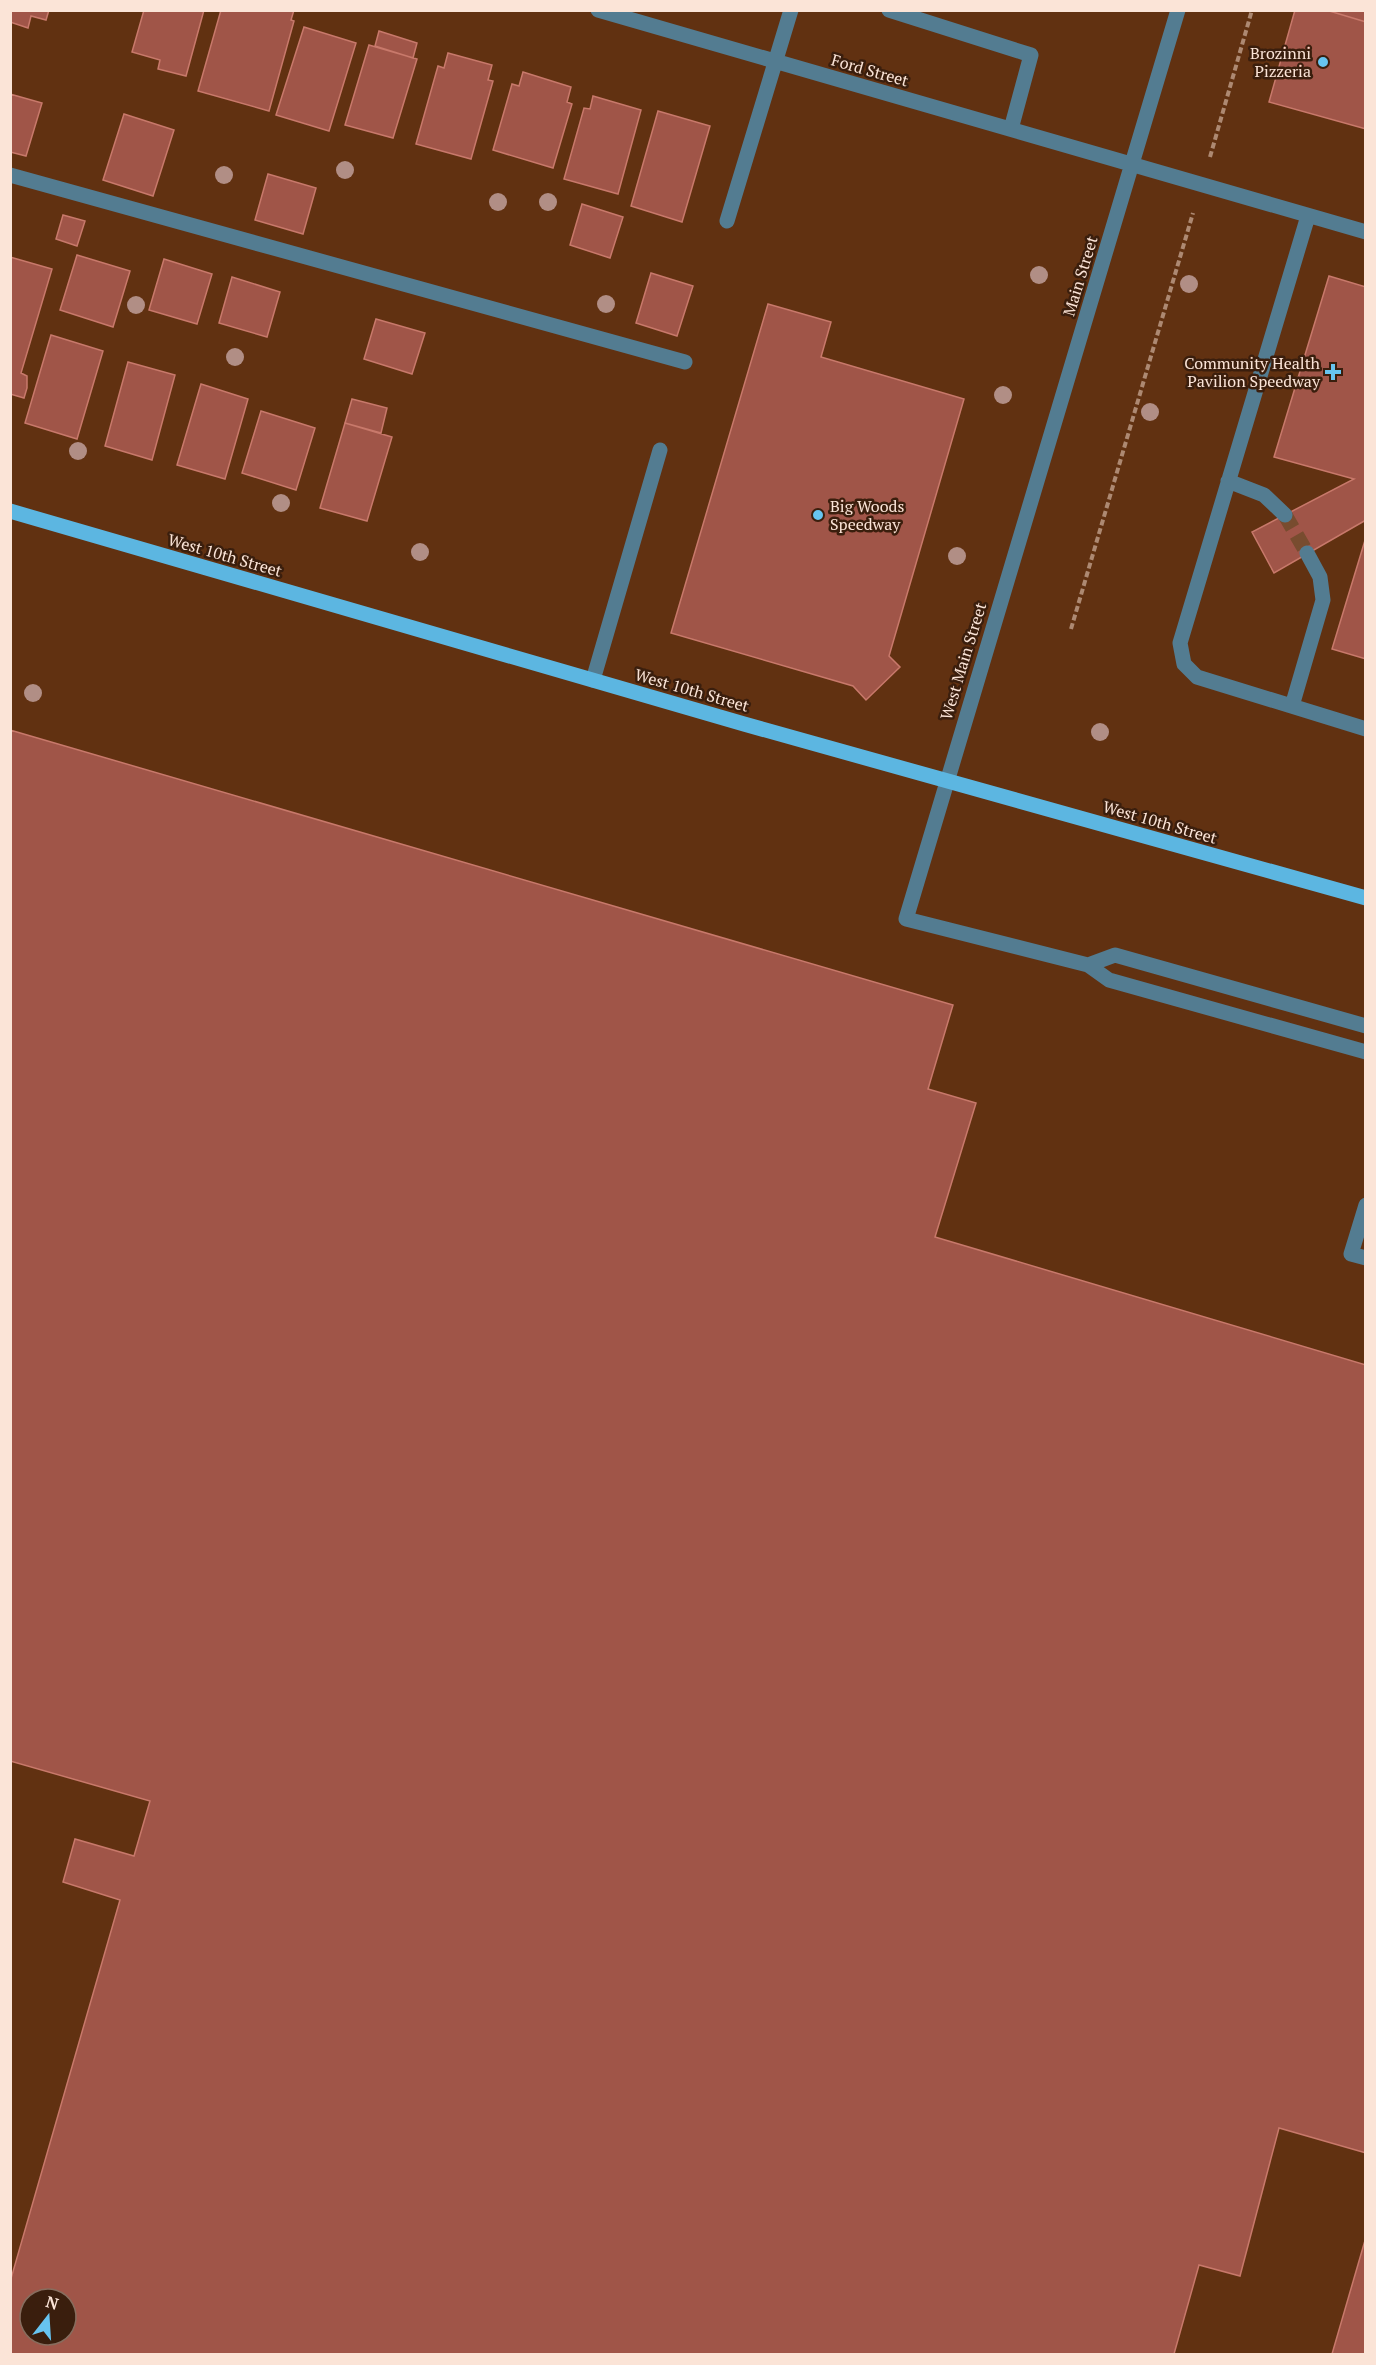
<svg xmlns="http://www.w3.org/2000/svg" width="1376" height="2365" font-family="'PT Serif',serif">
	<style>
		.building { fill: #a05548; stroke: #c8796b; stroke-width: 1.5; fill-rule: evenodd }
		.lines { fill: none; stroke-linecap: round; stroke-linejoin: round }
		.minor-tunnel { stroke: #784c2f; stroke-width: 15; stroke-dasharray: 15 8; stroke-linecap: butt }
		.path { stroke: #ad8972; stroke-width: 4; stroke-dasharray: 6 3; stroke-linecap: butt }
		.minor { stroke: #537c91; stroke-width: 15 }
		.major { stroke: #5cb6e1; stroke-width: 15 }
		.tree { fill: #b18e85 }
		.poi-dot { fill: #67c4f0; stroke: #3a1e0d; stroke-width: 2 }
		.labels { text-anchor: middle; stroke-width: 5; stroke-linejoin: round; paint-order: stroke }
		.poi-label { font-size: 16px; fill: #fbe4d7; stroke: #3a1e0d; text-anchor: end }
		.street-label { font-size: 16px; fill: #fbe4d7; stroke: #3a1e0d }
	</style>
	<rect width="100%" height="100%" fill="#613111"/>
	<!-- building -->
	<path class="building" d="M 10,10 L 49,10 L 46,20 L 31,16 L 28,28 L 10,22 Z
		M 144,10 L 204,10 L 186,76 L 158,69 L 160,60 L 132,52 Z
		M 221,10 L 294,10 L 291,20 L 294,21 L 269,111 L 198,91 Z
		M 1295,10 L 1326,10 L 1366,22 L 1366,129 L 1269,102 Z
		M 1326,10 L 1366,10 L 1366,22 Z
		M 304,27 L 356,43 L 329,131 L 276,115 Z
		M 379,31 L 417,43 L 413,58 L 375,46 Z
		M 369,45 L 417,59 L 393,138 L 345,125 Z
		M 448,53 L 492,65 L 488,80 L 493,81 L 471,159 L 416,144 L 438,66 L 444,68 Z
		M 523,72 L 571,87 L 567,102 L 572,104 L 553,168 L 493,150 L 512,84 L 519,86 Z
		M 10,94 L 42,103 L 26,156 L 10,152 Z
		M 593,96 L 641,110 L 618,194 L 564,179 L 584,108 L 590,109 Z
		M 658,111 L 710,126 L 682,222 L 631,206 Z
		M 124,114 L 174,130 L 153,196 L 103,180 Z
		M 268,174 L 316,188 L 303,234 L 255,220 Z
		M 582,204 L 623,217 L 610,258 L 570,245 Z
		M 63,215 L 85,221 L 77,246 L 56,239 Z
		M 77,255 L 130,271 L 113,327 L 60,310 Z
		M 10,257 L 52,269 L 21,373 L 27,376 L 27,388 L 24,398 L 10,394 Z
		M 164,259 L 212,274 L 197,324 L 149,310 Z
		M 651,273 L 693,286 L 677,336 L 636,323 Z
		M 1329,276 L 1366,287 L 1366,520 L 1274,573 L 1252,532 L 1354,479 L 1274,457 Z
		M 232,277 L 280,292 L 267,337 L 219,323 Z
		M 768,304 L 831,322 L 821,357 L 964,399 L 889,656 L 900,667 L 866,700 L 853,686 L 671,633 Z
		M 376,319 L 425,333 L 412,374 L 364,359 Z
		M 51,335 L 103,351 L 77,439 L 25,423 Z
		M 128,362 L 175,375 L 152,460 L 105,446 Z
		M 201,384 L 248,399 L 225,479 L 177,465 Z
		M 352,399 L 387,408 L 381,433 L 345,423 Z
		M 261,411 L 315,428 L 296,490 L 242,473 Z
		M 345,423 L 392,437 L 367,521 L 320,508 Z
		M 1366,537 L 1366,659 L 1332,649 Z
		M 10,730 L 953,1005 L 928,1089 L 976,1103 L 935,1237 L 1366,1365 L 1366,2153 L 1279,2128 L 1240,2276 L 1199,2265 L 1174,2354 L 10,2354 L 10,2282 L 120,1900 L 63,1882 L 75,1839 L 134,1856 L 150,1801 L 10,1761 ZM 30,2299 L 66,2299 L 66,2335 L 30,2335 Z
		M 1366,2237 L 1366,2354 L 1332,2354 Z"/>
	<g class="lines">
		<!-- minor-tunnel -->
		<path class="minor-tunnel" d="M 1285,515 L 1307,553"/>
		<!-- path -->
		<path class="path" d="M 1210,157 L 1252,10
			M 1071,629 L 1193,213"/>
		<!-- minor -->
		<path class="minor" d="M 598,10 L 1366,232
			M 889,10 L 1031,55 L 1011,129
			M 10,175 L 685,362
			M 1308,216 L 1180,643 L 1184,664 L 1197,677 L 1366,729
			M 727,221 L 791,10
			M 1228,481 L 1264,495 L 1285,515
			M 593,680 L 660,450
			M 1292,706 L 1323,600 L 1320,577 L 1307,553
			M 1088,965 L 906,919 L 1178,10
			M 1366,1026 L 1115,955 L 1088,965 L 1109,980 L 1366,1052
			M 1366,1205 L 1351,1254 L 1366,1258"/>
		<!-- major -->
		<path class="major" d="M 10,511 L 744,724 L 1366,898"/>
	</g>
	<!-- trees -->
	<g class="tree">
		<circle cx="345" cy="170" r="9"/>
		<circle cx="224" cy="175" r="9"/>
		<circle cx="498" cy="202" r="9"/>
		<circle cx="548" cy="202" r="9"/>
		<circle cx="1039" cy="275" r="9"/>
		<circle cx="1189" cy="284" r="9"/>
		<circle cx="606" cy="304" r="9"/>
		<circle cx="136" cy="305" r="9"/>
		<circle cx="235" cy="357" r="9"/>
		<circle cx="1003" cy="395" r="9"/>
		<circle cx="1150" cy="412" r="9"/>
		<circle cx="78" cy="451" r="9"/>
		<circle cx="281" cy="503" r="9"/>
		<circle cx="420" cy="552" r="9"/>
		<circle cx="957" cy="556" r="9"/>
		<circle cx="33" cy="693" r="9"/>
		<circle cx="1100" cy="732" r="9"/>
	</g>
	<!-- markers -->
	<g class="poi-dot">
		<circle cx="1323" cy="62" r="6"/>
		<path d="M1330 363h6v6h6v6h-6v6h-6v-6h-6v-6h6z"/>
		<circle cx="818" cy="515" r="6"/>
	</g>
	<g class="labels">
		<!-- poi labels -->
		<g class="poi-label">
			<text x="1311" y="59">Brozinni<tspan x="1311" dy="18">Pizzeria</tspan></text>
			<text x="1320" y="369">Community Health<tspan x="1320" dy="18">Pavilion Speedway</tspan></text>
			<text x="830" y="512" text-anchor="start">Big Woods<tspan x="830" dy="18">Speedway</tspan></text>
		</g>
		<!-- street labels -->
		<g class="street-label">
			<text transform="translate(870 70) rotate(16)" y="6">Ford Street</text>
			<text transform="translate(1080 276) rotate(-73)" y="6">Main Street</text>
			<text transform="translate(225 555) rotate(16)" y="6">West 10th Street</text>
			<text transform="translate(963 661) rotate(-73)" y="6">West Main Street</text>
			<text transform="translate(692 690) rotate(16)" y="6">West 10th Street</text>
			<text transform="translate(1160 822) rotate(16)" y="6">West 10th Street</text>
		</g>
	</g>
	<!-- border -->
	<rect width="1376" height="2365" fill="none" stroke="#fbe4d7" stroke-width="24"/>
	<!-- north arrow -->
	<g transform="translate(48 2317) rotate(17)"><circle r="28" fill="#3a1e0d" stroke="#876d5e" stroke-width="1.5"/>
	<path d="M0-4.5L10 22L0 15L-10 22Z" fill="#67c4f0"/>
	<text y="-9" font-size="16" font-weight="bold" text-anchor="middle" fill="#fbe4d7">N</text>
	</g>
</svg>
